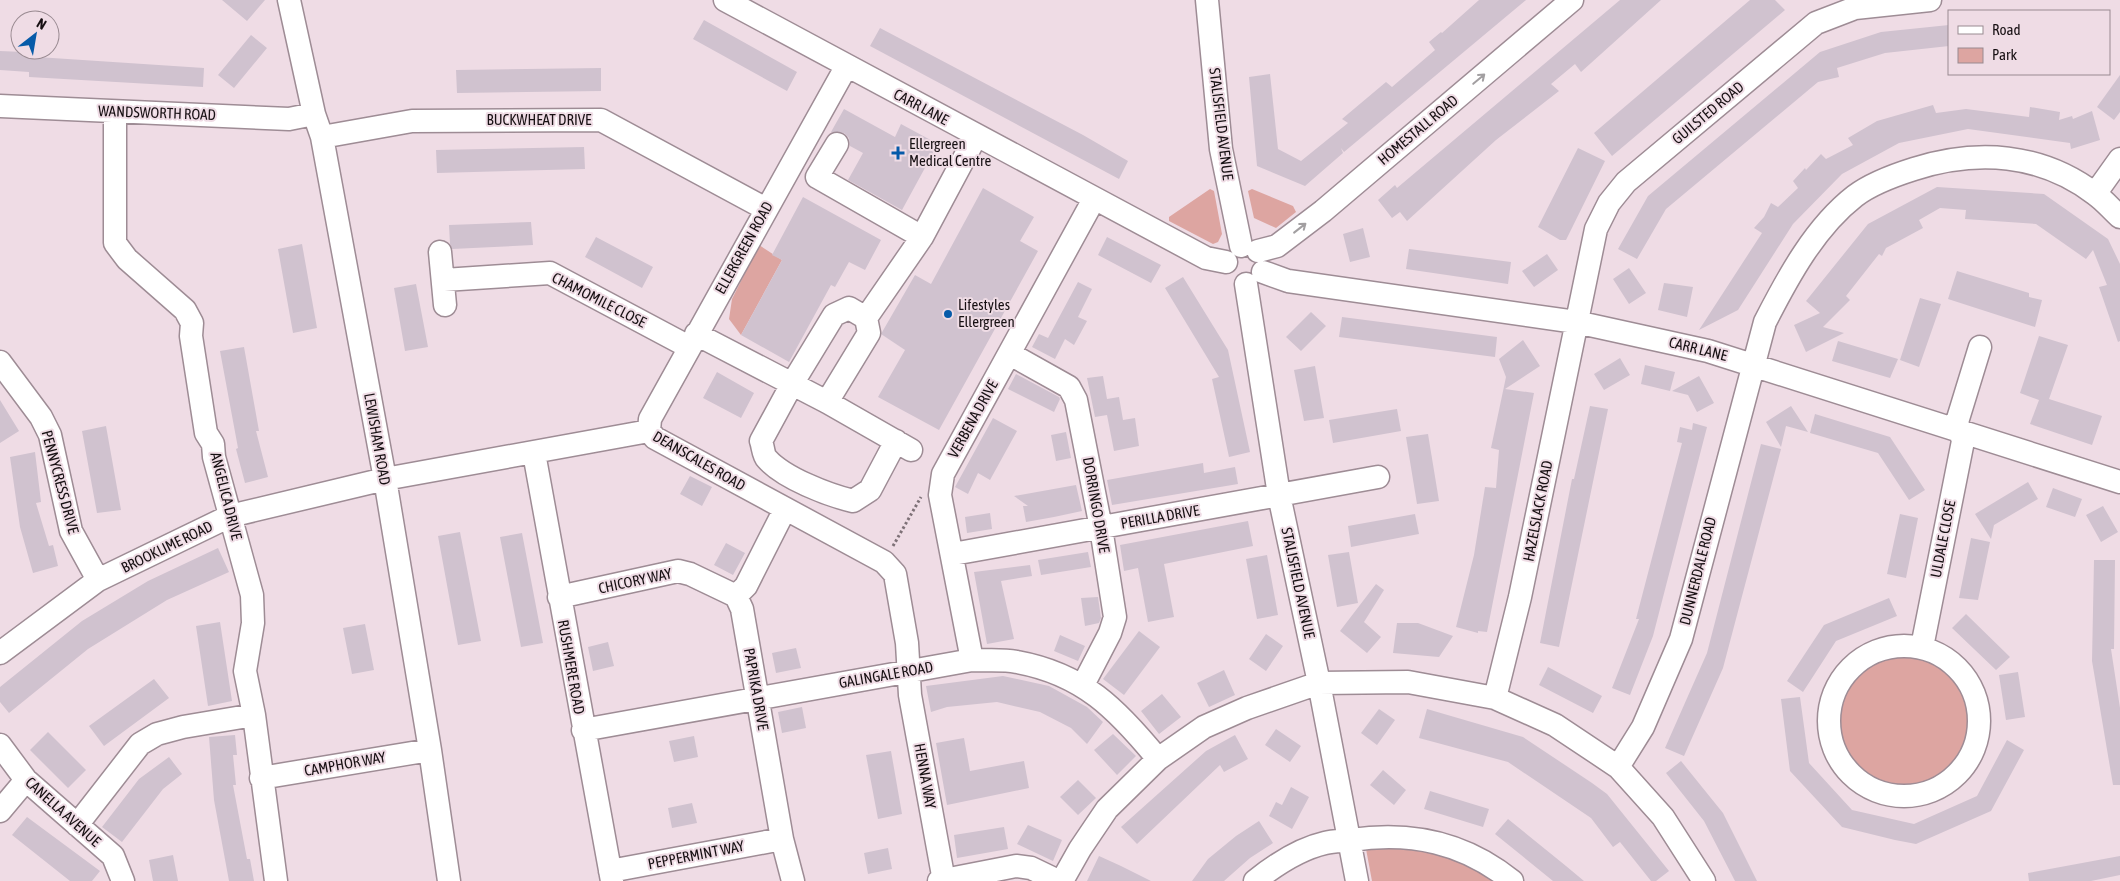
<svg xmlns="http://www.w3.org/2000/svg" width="2120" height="881" font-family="'Asap Condensed',sans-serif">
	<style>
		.green { fill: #dda5a1 }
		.building { fill: #d0c2cf }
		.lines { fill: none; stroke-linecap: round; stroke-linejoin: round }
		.minor-casing { stroke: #9e8c95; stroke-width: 25 }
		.path { stroke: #7e7177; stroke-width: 3; stroke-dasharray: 2.5 2.5; stroke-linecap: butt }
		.minor { stroke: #fff; stroke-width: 22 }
		.oneway { stroke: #a29fa1 }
		.poi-dot { fill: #065ba9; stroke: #efdce5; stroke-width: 2 }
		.labels { text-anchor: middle; stroke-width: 4; stroke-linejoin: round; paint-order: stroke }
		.street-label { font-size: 15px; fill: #171013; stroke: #efdce5 }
		.poi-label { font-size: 15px; fill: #171013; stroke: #efdce5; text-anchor: start }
	</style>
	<rect width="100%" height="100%" fill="#efdce5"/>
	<!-- green -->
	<path class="green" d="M 1210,189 L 1214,191 L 1222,234 L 1218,242 L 1213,244 L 1169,221 L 1169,217 Z
		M 1252,189 L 1293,206 L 1296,212 L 1276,228 L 1254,218 L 1248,191 Z
		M 759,245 L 782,260 L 741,335 L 729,319 L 732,299 Z
		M1837 720a68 68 0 1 1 136 0a68 68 0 1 1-136 0Z
		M 1368,845 L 1435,848 L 1500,881 L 1372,881 L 1366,849 Z"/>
	<!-- building -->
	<path class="building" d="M 222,0 L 265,0 L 247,21 Z
		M 1479,0 L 1526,0 L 1344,152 L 1341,148 L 1343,153 L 1305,186 L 1257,166 L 1249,77 L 1270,74 L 1278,149 L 1301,161 L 1348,123 L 1342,119 L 1386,82 L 1392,87 L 1435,50 L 1429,42 L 1441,32 L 1442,33 Z
		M 1620,0 L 1661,0 L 1581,72 L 1575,64 L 1551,84 L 1559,91 L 1496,140 L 1407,221 L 1400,212 L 1392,218 L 1378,200 L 1395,185 L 1397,188 Z
		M 1750,0 L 1775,0 L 1785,10 L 1612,156 L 1594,133 Z
		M 704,20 L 797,72 L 787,91 L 693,39 Z
		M 1949,25 L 1949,46 L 1885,53 L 1837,68 L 1839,77 L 1818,82 L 1666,209 L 1637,259 L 1618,249 L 1648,196 L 1820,52 L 1881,32 Z
		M 880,28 L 1083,135 L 1128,161 L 1119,179 L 870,46 Z
		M 251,35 L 267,48 L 234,88 L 218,75 Z
		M 0,51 L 23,52 L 22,56 L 204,68 L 203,87 L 29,77 L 29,72 L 0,70 Z
		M 601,68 L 601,91 L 457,93 L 456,70 Z
		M 2120,75 L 2120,112 L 2114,120 L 2097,107 Z
		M 1933,105 L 1936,113 L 1966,109 L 2029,117 L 2030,107 L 2060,112 L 2059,120 L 2072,116 L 2073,119 L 2092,111 L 2100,140 L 2071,149 L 2070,143 L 1968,129 L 1899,143 L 1842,174 L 1793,224 L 1738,310 L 1699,330 L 1762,233 L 1754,228 L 1764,217 L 1771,203 L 1778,207 L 1798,188 L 1793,181 L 1805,168 L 1806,170 L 1821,154 L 1826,159 L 1853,145 L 1848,138 L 1877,121 Z
		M 844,109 L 895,137 L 901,124 L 938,144 L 902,210 L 848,180 L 863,153 L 850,146 L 849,138 L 844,133 L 831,132 Z
		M 584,147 L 585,169 L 437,173 L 436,150 Z
		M 1578,148 L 1605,161 L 1566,240 L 1560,240 L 1538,227 Z
		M 1937,187 L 2044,194 L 2108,239 L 2120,264 L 2120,341 L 2118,342 L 2099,287 L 2107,285 L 2093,250 L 2086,259 L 2036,224 L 1965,219 L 1966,210 L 1940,208 L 1919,220 L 1923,228 L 1886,248 L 1882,256 L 1879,254 L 1846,296 L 1850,300 L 1823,327 L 1844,333 L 1806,352 L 1794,325 L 1820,313 L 1806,301 L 1868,224 Z
		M 983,188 L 1034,217 L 1020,241 L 1038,251 L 939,430 L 878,397 L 905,350 L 881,334 L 915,275 L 931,284 Z
		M 803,197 L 881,240 L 865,270 L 849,262 L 835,287 L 831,285 L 789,362 L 741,335 L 782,260 L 772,255 Z
		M 531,222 L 533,245 L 452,249 L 450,244 L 449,225 Z
		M 1363,228 L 1370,257 L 1350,262 L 1343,234 Z
		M 596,237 L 653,267 L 642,288 L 585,257 Z
		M 1107,237 L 1161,265 L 1151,283 L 1098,255 Z
		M 302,244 L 317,328 L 293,333 L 278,249 Z
		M 1409,249 L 1511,262 L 1508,284 L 1406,269 Z
		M 1547,254 L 1558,270 L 1534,287 L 1522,271 Z
		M 1629,268 L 1646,293 L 1629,304 L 1613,279 Z
		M 1957,271 L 2029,293 L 2029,297 L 2042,300 L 2035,327 L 1948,299 Z
		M 1183,277 L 1228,350 L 1250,452 L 1229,457 L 1212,379 L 1219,377 L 1165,288 Z
		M 1078,282 L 1092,289 L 1078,317 L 1087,321 L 1074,345 L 1065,339 L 1055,359 L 1032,347 L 1039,334 L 1048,338 Z
		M 1664,283 L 1693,287 L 1687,317 L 1658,310 Z
		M 416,284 L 428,347 L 405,351 L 394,288 Z
		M 1920,298 L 1941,304 L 1919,367 L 1900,360 Z
		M 1311,312 L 1326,326 L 1301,351 L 1286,337 Z
		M 1342,317 L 1497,337 L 1495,357 L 1339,337 Z
		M 2039,336 L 2068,345 L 2049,399 L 2102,416 L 2092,445 L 2030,424 L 2039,400 L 2020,393 Z
		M 1523,340 L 1540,366 L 1505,389 L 1534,393 L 1487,632 L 1478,631 L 1478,633 L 1456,627 L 1474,555 L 1485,487 L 1496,488 L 1499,450 L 1491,448 L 1506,377 L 1499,359 Z
		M 1838,341 L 1898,359 L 1890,378 L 1832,361 Z
		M 244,347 L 259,431 L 256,431 L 268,477 L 245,483 L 236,449 L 238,448 L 220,351 Z
		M 1620,358 L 1630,375 L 1604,390 L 1594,374 Z
		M 1645,365 L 1675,372 L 1670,391 L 1641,384 Z
		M 1315,366 L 1324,418 L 1304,421 L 1294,370 Z
		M 717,372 L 754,393 L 741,418 L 703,398 Z
		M 1016,374 L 1059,397 L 1060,399 L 1054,412 L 1008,389 Z
		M 1103,376 L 1107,399 L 1119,397 L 1123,420 L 1135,418 L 1139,446 L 1114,451 L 1107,415 L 1095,417 L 1087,378 Z
		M 1699,376 L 1714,403 L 1697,412 L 1688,395 L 1672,391 Z
		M 0,400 L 19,431 L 0,443 Z
		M 1590,406 L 1608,409 L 1559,647 L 1540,643 L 1572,479 L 1574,479 Z
		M 1791,406 L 1808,432 L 1786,426 L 1781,447 L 1766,422 Z
		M 1397,409 L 1401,431 L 1333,443 L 1329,420 Z
		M 1815,414 L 1890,437 L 1925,490 L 1909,500 L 1878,453 L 1810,433 Z
		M 993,418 L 1017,431 L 990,480 L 978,473 L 968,494 L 955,487 Z
		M 1693,423 L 1707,427 L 1653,636 L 1630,695 L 1612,688 L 1639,619 L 1636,619 L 1682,443 L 1677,442 L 1680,427 L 1692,430 Z
		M 106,426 L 121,510 L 97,513 L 82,431 Z
		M 1066,432 L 1071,458 L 1056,461 L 1051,435 Z
		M 1428,434 L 1439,501 L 1417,504 L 1406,437 Z
		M 1761,444 L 1781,449 L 1723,668 L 1684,756 L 1665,748 L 1707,653 Z
		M 35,452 L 41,502 L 36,503 L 49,546 L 53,545 L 58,566 L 33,573 L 20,527 L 10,457 Z
		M 1203,463 L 1204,473 L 1235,467 L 1238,484 L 1112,505 L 1107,480 Z
		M 690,476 L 712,487 L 702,506 L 680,494 Z
		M 2028,482 L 2038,499 L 1994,525 L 1991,539 L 1975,514 Z
		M 1076,485 L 1082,511 L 1054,517 L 1026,522 L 1023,506 L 1028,506 L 1014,496 Z
		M 2053,488 L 2082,499 L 2075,517 L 2046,507 Z
		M 2103,506 L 2118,532 L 2101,542 L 2086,515 Z
		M 990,513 L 992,529 L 967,533 L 965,517 Z
		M 1415,514 L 1419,534 L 1351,547 L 1348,526 Z
		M 1900,514 L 1918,518 L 1906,578 L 1887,574 Z
		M 1248,521 L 1253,546 L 1164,564 L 1174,617 L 1148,622 L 1138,568 L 1124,571 L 1120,545 Z
		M 460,532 L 481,641 L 458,645 L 438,536 Z
		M 522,533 L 543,643 L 521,647 L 500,537 Z
		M 1971,538 L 1990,542 L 1978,600 L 1959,598 Z
		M 726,543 L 745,553 L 733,575 L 714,565 Z
		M 218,548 L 229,572 L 167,600 L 88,649 L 9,713 L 0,702 L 0,687 L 82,621 L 148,581 Z
		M 1088,552 L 1091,567 L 1041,575 L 1038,560 Z
		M 1349,552 L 1358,603 L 1337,607 L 1328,555 Z
		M 1267,555 L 1278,615 L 1257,619 L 1246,559 Z
		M 2094,560 L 2115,560 L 2114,649 L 2111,649 L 2120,708 L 2120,785 L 2113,785 L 2092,661 Z
		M 1030,565 L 1032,576 L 1001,581 L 1014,639 L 987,644 L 974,572 Z
		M 1376,584 L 1384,590 L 1364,622 L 1381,637 L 1367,653 L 1340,631 Z
		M 1098,597 L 1101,618 L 1099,623 L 1085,626 L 1081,598 Z
		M 1889,598 L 1897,616 L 1836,641 L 1803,692 L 1787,681 L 1824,625 Z
		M 1966,614 L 2010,657 L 1996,670 L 1952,628 Z
		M 220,622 L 232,701 L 208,706 L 196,626 Z
		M 1397,623 L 1418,623 L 1453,636 L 1439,657 L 1393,653 Z
		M 365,624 L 374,670 L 352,674 L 343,628 Z
		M 1139,631 L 1160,647 L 1124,695 L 1103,679 Z
		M 1266,634 L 1283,646 L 1266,671 L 1249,659 Z
		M 1060,635 L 1085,646 L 1078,661 L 1054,651 Z
		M 608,642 L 614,666 L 593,671 L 588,647 Z
		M 796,648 L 801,668 L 776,673 L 772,653 Z
		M 1548,667 L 1602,696 L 1593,713 L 1539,685 Z
		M 1224,670 L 1235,695 L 1209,707 L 1197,683 Z
		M 2018,672 L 2025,717 L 2006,720 L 1999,675 Z
		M 1003,676 L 1049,686 L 1087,707 L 1103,722 L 1087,744 L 1071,728 L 1040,712 L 997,702 L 947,707 L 931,712 L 926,686 Z
		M 154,679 L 169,698 L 104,746 L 89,726 Z
		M 1162,694 L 1181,717 L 1159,734 L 1141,711 Z
		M 1800,697 L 1809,763 L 1852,810 L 1914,824 L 1977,796 L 2007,740 L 2024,750 L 1991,811 L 1916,844 L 1895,840 L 1842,827 L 1790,771 L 1781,699 Z
		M 802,707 L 806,728 L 782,733 L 778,712 Z
		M 1379,709 L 1395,720 L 1377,745 L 1361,733 Z
		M 1427,709 L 1523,737 L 1592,783 L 1607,794 L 1669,871 L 1656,881 L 1651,881 L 1620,842 L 1613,847 L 1591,818 L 1508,762 L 1419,738 Z
		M 1276,729 L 1301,746 L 1290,762 L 1265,745 Z
		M 48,732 L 86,770 L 68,788 L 30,750 Z
		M 1113,734 L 1136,756 L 1117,775 L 1094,750 Z
		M 235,735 L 237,755 L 233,755 L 236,785 L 233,785 L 247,859 L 250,859 L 254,881 L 229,881 L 214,800 L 209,737 Z
		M 1235,735 L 1248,759 L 1224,772 L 1220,765 L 1137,844 L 1121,827 L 1206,751 Z
		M 694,736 L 698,757 L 674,762 L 669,741 Z
		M 964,738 L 970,771 L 1024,761 L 1029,788 L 947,805 L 936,743 Z
		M 891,751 L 902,814 L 878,819 L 866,755 Z
		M 169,757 L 182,774 L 163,789 L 122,842 L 102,827 L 139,779 Z
		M 1681,761 L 1723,813 L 1757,881 L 1735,881 L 1704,821 L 1666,773 Z
		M 1383,770 L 1406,790 L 1394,805 L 1370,785 Z
		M 1078,780 L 1096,798 L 1078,815 L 1060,797 Z
		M 1291,787 L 1309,797 L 1292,829 L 1269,816 L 1276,802 L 1282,805 Z
		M 1430,791 L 1489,809 L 1483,827 L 1424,809 Z
		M 692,803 L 697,823 L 672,828 L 668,808 Z
		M 27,817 L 100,871 L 92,881 L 70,881 L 12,835 Z
		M 1508,819 L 1566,866 L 1584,881 L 1553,881 L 1495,834 Z
		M 1259,821 L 1273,843 L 1250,858 L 1224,881 L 1192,881 L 1208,859 L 1236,836 Z
		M 1028,825 L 1062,840 L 1053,861 L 1017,844 Z
		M 1004,827 L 1008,849 L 957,858 L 954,835 Z
		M 888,848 L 892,869 L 868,874 L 864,853 Z
		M 173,855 L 178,881 L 153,881 L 149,860 Z
		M 1099,856 L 1121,866 L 1151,881 L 1087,881 Z
		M 2120,856 L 2120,875 L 2091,881 L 2029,881 L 2028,873 Z"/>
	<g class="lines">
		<defs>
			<path id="minor" d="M 289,0 L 314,114 L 322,137 L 385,479 L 430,750 L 449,881
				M 725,0 L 1206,258 L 1226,262
				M 1207,0 L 1221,149 L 1241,246
				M 0,106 L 289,119 L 314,114
				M 115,112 L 115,243 L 127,259 L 185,310 L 192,323 L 191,336 L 206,433 L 213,444 L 214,457 L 252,595 L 253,623 L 245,671 L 254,715 L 276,881
				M 322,137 L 412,121 L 601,120 L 766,209
				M 837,144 L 817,177 L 922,237 L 976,136
				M 2095,194 L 2120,159
				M 1258,251 L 1277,246 L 1323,211 L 1572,0
				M 440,252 L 445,305
				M 1263,272 L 1288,281 L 1576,322 L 1708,351 L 2120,482
				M 444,280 L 550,273 L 689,347
				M 1246,284 L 1279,495 L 1319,683 L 1357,881
				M 866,318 L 922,237
				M 696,334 L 827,402 L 911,450
				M 1010,354 L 1069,387 L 1076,400 L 1101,528 L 1115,617 L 1110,633 L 1083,685
				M 0,362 L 41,417 L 50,435 L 71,531 L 98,580
				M 827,402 L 869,333 L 866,318 L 849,308 L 834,315 L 792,384 L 761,441 C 763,446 763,455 767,459 C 784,478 828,495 853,501 L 870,490 L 896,441
				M 649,431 L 650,419 L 846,67
				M 534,453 L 612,881
				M 785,509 L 746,586 L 736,596 L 742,609 L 782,839 L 793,881
				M 953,554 L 1378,477
				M 559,597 L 678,571 L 690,574 L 736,596
				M1829 721a75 75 0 1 1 150 0a75 75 0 1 1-150 0Z
				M 1922,647 L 1963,441 L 1957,422 L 1980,347
				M 0,653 L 98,580 L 230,516 L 385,479 L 649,431 L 655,438 L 884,562 L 895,574 L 907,643 L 910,695 L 944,881
				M 972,660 L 940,495 L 943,474 L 1094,199
				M 1495,698 L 1520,597 L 1596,229 L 1609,203 L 1626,182 L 1816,23 L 1855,8 L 1930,0
				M 583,730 L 972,660 C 986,661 1003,659 1017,662 C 1083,674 1117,709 1158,759
				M 0,745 L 26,780 L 113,856 L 123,881
				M 1618,767 L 1643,727 L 1681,639 L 1765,322 C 1788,277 1815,227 1855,196 C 1872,183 1895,175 1914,169 C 1977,149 2041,153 2095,194 C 2104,200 2112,210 2120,217
				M 261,778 L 430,750
				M 0,811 L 26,780
				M 77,825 L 140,744 L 157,734 L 183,727 L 254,715
				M 610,871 L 782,839
				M 939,881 L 1016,866 L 1031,868 L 1058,881
				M 1062,881 L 1080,849 L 1107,809 L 1158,759 L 1204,727 L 1247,708 L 1319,683 L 1408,682 L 1495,698 L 1555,725 L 1618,767 L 1663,817 L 1704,881
				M 1255,881 C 1275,865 1299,849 1325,843 C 1333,841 1343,841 1351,840 C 1411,831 1464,842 1512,881"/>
		</defs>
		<!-- minor casing -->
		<use href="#minor" class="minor-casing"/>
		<!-- path -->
		<path class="path" d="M 893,546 L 921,497"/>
		<!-- minor -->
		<use href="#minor" class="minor"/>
	</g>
	<!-- one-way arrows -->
	<defs><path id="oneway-shaft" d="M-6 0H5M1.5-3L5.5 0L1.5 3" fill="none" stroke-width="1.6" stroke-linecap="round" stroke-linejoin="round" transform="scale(1.25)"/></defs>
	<g class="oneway">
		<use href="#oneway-shaft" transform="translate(1479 79) rotate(-40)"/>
		<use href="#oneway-shaft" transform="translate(1300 228) rotate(-38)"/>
	</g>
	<!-- markers -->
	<g class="poi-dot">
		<path d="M895.5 145.5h5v5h5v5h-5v5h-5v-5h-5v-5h5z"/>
		<circle cx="948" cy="314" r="5"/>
	</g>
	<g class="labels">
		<!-- street labels -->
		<g class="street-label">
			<text transform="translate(921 107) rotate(28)" y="5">CARR LANE</text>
			<text transform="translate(157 113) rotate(2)" y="5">WANDSWORTH ROAD</text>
			<text transform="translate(1708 113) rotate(-40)" y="5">GUILSTED ROAD</text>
			<text x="539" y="125">BUCKWHEAT DRIVE</text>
			<text transform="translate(1221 124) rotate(83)" y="5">STALISFIELD AVENUE</text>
			<text transform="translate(1418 130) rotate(-40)" y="5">HOMESTALL ROAD</text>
			<text transform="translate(744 248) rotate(-61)" y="5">ELLERGREEN ROAD</text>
			<text transform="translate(599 300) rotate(27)" y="5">CHAMOMILE CLOSE</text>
			<text transform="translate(1698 349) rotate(14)" y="5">CARR LANE</text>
			<text transform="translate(973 419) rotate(-61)" y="5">VERBENA DRIVE</text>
			<text transform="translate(377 439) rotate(80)" y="5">LEWISHAM ROAD</text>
			<text transform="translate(699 461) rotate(30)" y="5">DEANSCALES ROAD</text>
			<text transform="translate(60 482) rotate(75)" y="5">PENNYCRESS DRIVE</text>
			<text transform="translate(226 496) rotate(76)" y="5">ANGELICA DRIVE</text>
			<text transform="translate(1096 505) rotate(80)" y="5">DORRINGO DRIVE</text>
			<text transform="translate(1538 511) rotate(-79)" y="5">HAZELSLACK ROAD</text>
			<text transform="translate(1160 517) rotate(-10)" y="5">PERILLA DRIVE</text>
			<text transform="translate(1943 539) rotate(-79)" y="5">ULDALE CLOSE</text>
			<text transform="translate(167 547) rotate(-26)" y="5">BROOKLIME ROAD</text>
			<text transform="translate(1698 571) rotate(-76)" y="5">DUNNERDALE ROAD</text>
			<text transform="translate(635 581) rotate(-12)" y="5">CHICORY WAY</text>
			<text transform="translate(1298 583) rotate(78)" y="5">STALISFIELD AVENUE</text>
			<text transform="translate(571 667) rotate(80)" y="5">RUSHMERE ROAD</text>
			<text transform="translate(886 675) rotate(-10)" y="5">GALINGALE ROAD</text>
			<text transform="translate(756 689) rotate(80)" y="5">PAPRIKA DRIVE</text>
			<text transform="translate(345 764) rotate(-10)" y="5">CAMPHOR WAY</text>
			<text transform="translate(925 776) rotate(80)" y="5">HENNA WAY</text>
			<text transform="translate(63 812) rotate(42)" y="5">CANELLA AVENUE</text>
			<text transform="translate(696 855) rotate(-11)" y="5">PEPPERMINT WAY</text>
		</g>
		<!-- poi labels -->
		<g class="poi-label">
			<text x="909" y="149">Ellergreen<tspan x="909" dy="17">Medical Centre</tspan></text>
			<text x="958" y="310">Lifestyles<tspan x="958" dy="17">Ellergreen</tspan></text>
		</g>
	</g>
	<!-- legend -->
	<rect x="1948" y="10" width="162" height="65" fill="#efdce5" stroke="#998a91"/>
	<rect x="1958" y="26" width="25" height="8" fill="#ffffff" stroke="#998a91"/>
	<text x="1992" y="35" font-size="15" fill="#171013">Road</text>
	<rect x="1958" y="48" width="25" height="15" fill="#dda5a1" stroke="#998a91"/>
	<text x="1992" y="60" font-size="15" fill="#171013">Park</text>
	<!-- north arrow -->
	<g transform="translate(35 35) rotate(31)"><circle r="24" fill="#efdce5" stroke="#998a91"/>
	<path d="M0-4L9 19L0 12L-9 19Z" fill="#065ba9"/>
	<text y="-8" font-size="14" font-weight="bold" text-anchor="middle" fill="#171013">N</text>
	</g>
</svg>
